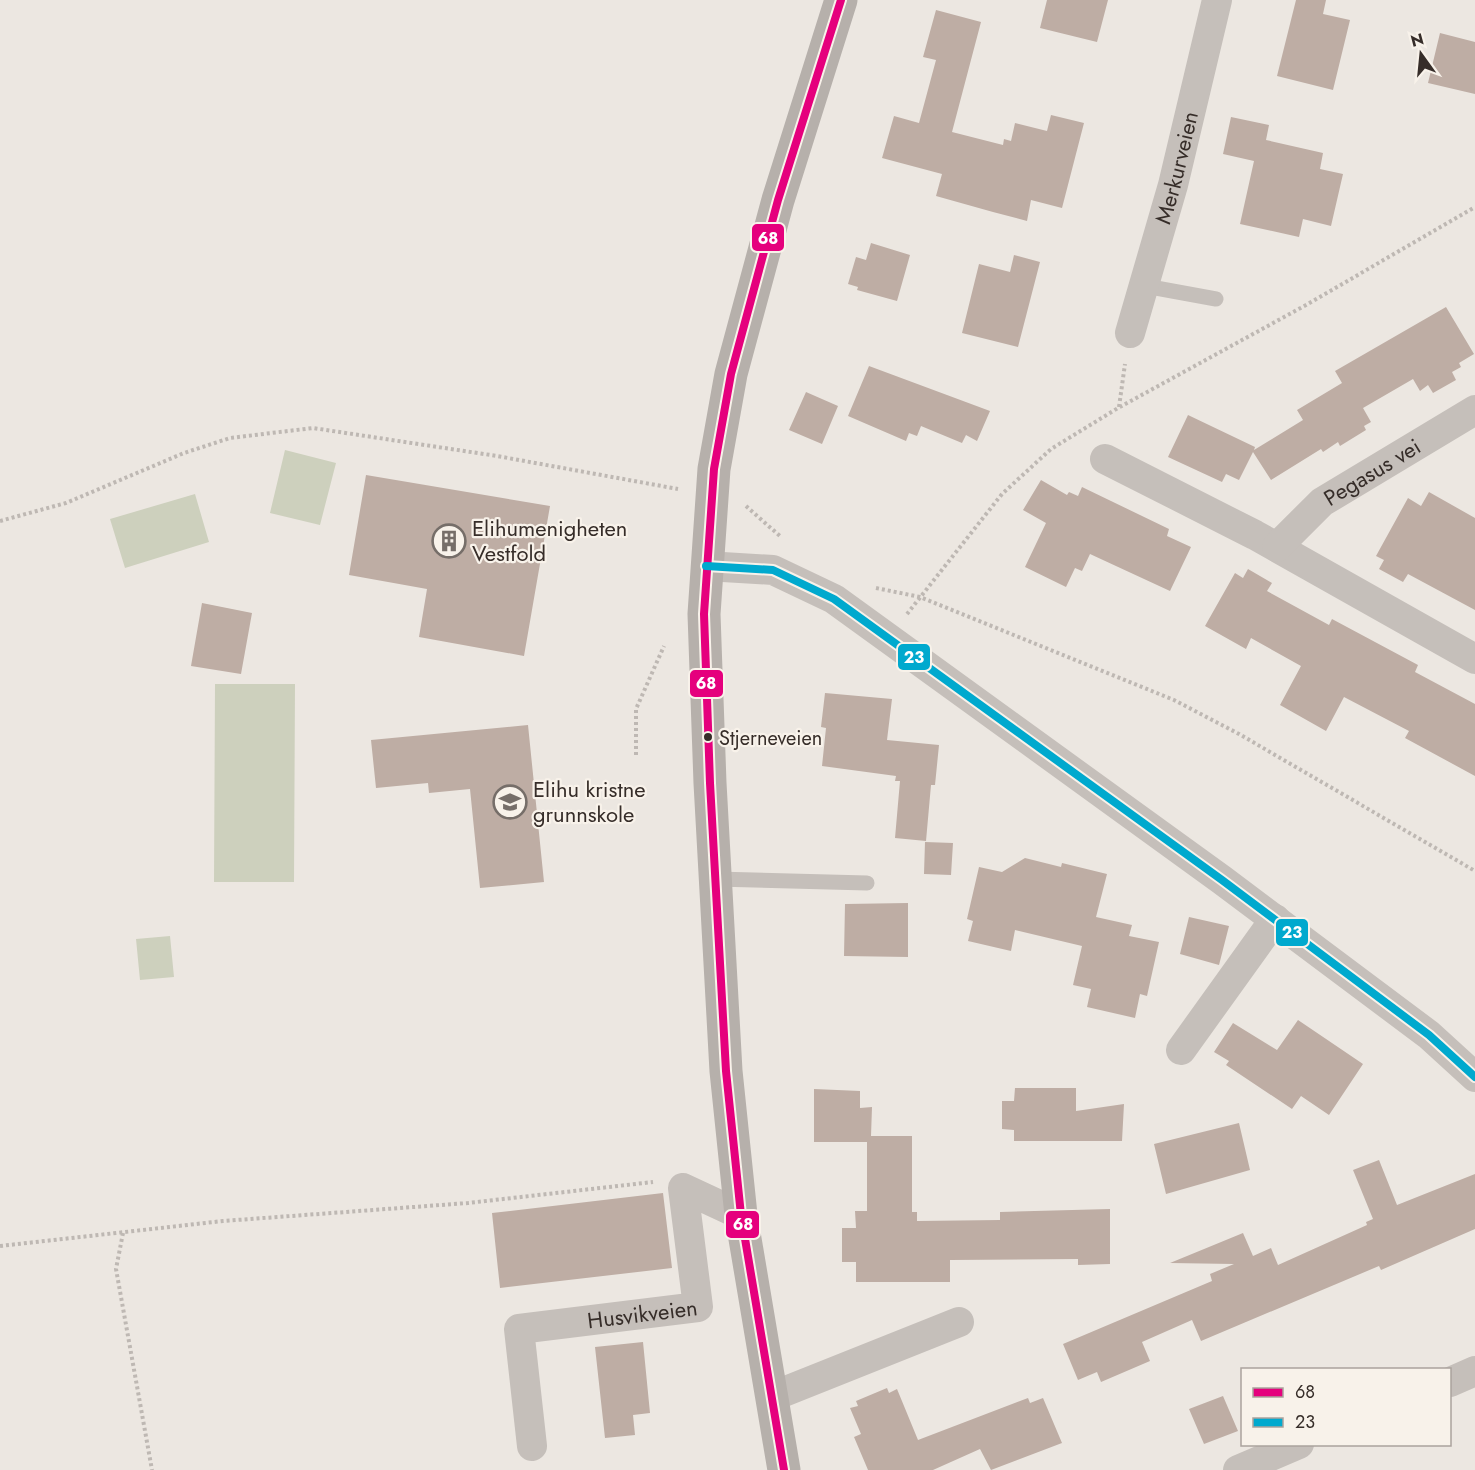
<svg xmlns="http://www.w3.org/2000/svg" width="1475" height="1470" font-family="Jost,sans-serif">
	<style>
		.green { fill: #cdd0bd }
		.building { fill: #beada4 }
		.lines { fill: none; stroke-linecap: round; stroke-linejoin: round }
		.path { stroke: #beb8b3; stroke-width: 4; stroke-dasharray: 3 3; stroke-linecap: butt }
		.lane { stroke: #c5bfba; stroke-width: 15 }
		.street { stroke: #c5bfba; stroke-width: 30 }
		.secondary { stroke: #b6b0ab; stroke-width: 33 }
		.bus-1-casing { stroke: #f8f2ea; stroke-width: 12 }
		.bus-2-casing { stroke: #f8f2ea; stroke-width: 12 }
		.bus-1 { stroke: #e5007d; stroke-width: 8 }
		.bus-2 { stroke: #00a9ce; stroke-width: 8 }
		.bus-dot { fill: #362d29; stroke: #f8f2ea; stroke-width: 2 }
		.labels { text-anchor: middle; stroke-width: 4.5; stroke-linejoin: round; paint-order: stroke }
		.bus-label { font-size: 20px; fill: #362d29; stroke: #f8f2ea; text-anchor: start }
		.street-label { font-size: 22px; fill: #362d29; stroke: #f8f2ea }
		.poi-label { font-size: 22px; fill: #362d29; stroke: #f8f2ea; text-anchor: start }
		.line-badge { stroke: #f8f2ea; stroke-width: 2 }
		.badge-label { font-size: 16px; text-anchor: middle; font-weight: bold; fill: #fff }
	</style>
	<rect width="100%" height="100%" fill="#ece7e1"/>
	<!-- green -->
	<path class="green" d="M 285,450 L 336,463 L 320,525 L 270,513 Z
		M 195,494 L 209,542 L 125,568 L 110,519 Z
		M 215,684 L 295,684 L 294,882 L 214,882 Z
		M 170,936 L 174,977 L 140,980 L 136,939 Z"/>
	<!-- building -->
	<path class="building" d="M 1047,0 L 1108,0 L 1097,42 L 1040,28 Z
		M 1296,0 L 1326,0 L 1323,14 L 1350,20 L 1333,90 L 1277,76 Z
		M 936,10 L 981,22 L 952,132 L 1003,145 L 1004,139 L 1011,141 L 1015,123 L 1047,131 L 1051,115 L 1084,123 L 1062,208 L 1031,200 L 1027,221 L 993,212 L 936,196 L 942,174 L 882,158 L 894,116 L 919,123 L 936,60 L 923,57 Z
		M 1440,33 L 1475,42 L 1475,94 L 1428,83 Z
		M 1231,117 L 1269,125 L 1266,140 L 1323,153 L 1320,169 L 1343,174 L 1331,226 L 1303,219 L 1299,237 L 1240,224 L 1254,161 L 1223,154 Z
		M 871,243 L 910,255 L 897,301 L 857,290 L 858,287 L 848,284 L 856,257 L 866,260 Z
		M 1014,255 L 1040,262 L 1018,347 L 962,333 L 979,264 L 1010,272 Z
		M 1446,307 L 1474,354 L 1459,363 L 1461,367 L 1452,372 L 1456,380 L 1433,393 L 1428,385 L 1420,391 L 1413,379 L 1363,408 L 1371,422 L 1364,426 L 1366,430 L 1340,446 L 1338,442 L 1323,452 L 1321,449 L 1271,480 L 1253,452 L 1239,480 L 1226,474 L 1222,482 L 1168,457 L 1188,415 L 1255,447 L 1254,450 L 1303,420 L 1297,410 L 1342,383 L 1335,371 Z
		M 869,366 L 990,411 L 977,441 L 966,435 L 962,443 L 921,426 L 917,436 L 909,433 L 906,441 L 848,416 Z
		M 806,392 L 838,406 L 822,444 L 789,430 Z
		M 366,475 L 550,506 L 524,656 L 419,637 L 427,589 L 349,575 Z
		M 1041,480 L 1067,495 L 1069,492 L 1078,496 L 1082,487 L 1169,529 L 1167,536 L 1191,547 L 1170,591 L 1090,554 L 1082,571 L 1075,568 L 1066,587 L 1025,567 L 1046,523 L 1023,510 Z
		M 1429,492 L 1475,518 L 1475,610 L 1408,574 L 1403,582 L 1379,569 L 1384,560 L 1376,556 L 1408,498 L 1421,506 Z
		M 1248,569 L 1272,583 L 1267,591 L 1329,625 L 1332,619 L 1418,665 L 1415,672 L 1475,704 L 1475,776 L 1405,738 L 1409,731 L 1344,697 L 1326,731 L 1280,705 L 1301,666 L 1251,638 L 1246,649 L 1205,626 L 1235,573 L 1243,578 Z
		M 202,603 L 252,613 L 241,674 L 191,666 Z
		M 825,693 L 892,699 L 887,740 L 939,745 L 935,785 L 931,785 L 926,841 L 895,838 L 900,781 L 895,781 L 896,776 L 822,766 L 826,728 L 821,727 Z
		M 528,725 L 544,882 L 480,888 L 470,789 L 429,793 L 428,783 L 376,788 L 371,740 Z
		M 925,842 L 953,843 L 951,875 L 924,874 Z
		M 1025,858 L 1061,867 L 1062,863 L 1107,874 L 1096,917 L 1132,925 L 1129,936 L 1159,942 L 1147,996 L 1140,994 L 1135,1018 L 1087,1007 L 1091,989 L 1073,985 L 1082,946 L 1015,930 L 1011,951 L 968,941 L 973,921 L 967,919 L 979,867 L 1002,872 Z
		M 908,903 L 908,957 L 844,956 L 845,904 Z
		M 1189,917 L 1229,926 L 1219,965 L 1180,954 Z
		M 1298,1020 L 1363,1064 L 1329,1115 L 1301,1096 L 1292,1109 L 1226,1065 L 1229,1061 L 1214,1052 L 1233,1023 L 1277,1050 Z
		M 1015,1088 L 1076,1088 L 1076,1111 L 1124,1104 L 1122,1141 L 1014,1141 L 1014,1130 L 1002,1129 L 1002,1101 L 1014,1101 Z
		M 814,1089 L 860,1091 L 860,1108 L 872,1107 L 871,1136 L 912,1136 L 912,1212 L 917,1212 L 917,1221 L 1000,1220 L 1000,1212 L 1110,1209 L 1110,1264 L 1078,1265 L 1078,1259 L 950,1260 L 950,1282 L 856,1282 L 856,1262 L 842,1262 L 842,1228 L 856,1228 L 855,1211 L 867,1211 L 867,1142 L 814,1142 Z
		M 1239,1123 L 1250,1170 L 1166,1194 L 1154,1144 Z
		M 1379,1160 L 1397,1205 L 1475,1174 L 1475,1229 L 1381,1270 L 1379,1266 L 1201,1341 L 1192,1320 L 1142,1342 L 1150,1361 L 1101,1382 L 1097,1372 L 1078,1380 L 1063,1344 L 1212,1281 L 1210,1274 L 1234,1264 L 1170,1263 L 1243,1233 L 1253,1256 L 1271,1248 L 1278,1265 L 1367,1225 L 1366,1222 L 1373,1219 L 1353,1170 Z
		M 663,1193 L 672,1268 L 500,1288 L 492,1213 Z
		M 643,1342 L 650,1413 L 633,1415 L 635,1435 L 605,1438 L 595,1347 Z
		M 887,1388 L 889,1393 L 897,1389 L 918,1440 L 1028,1398 L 1030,1403 L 1043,1398 L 1062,1443 L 991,1470 L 980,1449 L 933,1470 L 868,1470 L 854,1437 L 861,1434 L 850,1408 L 858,1406 L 856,1401 Z
		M 1223,1396 L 1238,1431 L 1204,1444 L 1189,1409 Z"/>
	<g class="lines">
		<!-- path -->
		<path class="path" d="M 1119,407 L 1125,364
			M 746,506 L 781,537
			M 0,521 L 66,503 L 184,453 L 230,438 L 313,428 L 497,456 L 678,489
			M 876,588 L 920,597 L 1174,700 L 1239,734 L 1475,871
			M 907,614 L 1002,494 L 1051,449 L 1118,408 L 1306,305 L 1475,207
			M 636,755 L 636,709 L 664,646
			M 123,1233 L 116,1269 L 152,1470
			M 0,1246 L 223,1221 L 468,1203 L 653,1182"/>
		<!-- lane -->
		<path class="lane" d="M 1145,286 L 1216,299
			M 715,879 L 867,883"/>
		<!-- street -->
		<g class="street">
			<path id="s1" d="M 1130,333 L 1173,185 L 1217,0"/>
			<path d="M 1105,459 L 1255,535 L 1475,659"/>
			<path id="s2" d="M 1277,547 L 1322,502 L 1475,410"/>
			<path d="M 706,566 L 773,570 L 834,599 L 1222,880 L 1429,1035 L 1475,1077"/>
			<path d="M 1181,1050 L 1275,919"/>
			<path d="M 1450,1382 L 1475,1371"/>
			<path d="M 771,1397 L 959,1322"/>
			<path id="s3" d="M 532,1446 L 519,1329 L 698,1307 L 683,1188 L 741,1215"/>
			<path d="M 1238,1470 L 1299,1444"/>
		</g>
		<!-- secondary -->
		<path class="secondary" d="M 784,1470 L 741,1215 L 726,1071 L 710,783 L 704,614 L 714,469 L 731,374 L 778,200 L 841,0"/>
		<defs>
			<path id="bus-1" d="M 784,1470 L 741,1215 L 726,1071 L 710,783 L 704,614 L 714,469 L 731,374 L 778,200 L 841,0"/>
			<path id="bus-2" d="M 706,566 L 773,570 L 834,599 L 1222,880 L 1429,1035 L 1475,1077"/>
		</defs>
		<!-- bus-1 casing -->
		<use href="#bus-1" class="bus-1-casing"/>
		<!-- bus-2 casing -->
		<use href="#bus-2" class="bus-2-casing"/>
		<!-- bus-1 -->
		<use href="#bus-1" class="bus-1"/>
		<!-- bus-2 -->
		<use href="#bus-2" class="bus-2"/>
	</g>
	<!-- icons -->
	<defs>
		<symbol id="building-ring" viewBox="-11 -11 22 22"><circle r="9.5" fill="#f8f2ea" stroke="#766e69" stroke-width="1.5"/><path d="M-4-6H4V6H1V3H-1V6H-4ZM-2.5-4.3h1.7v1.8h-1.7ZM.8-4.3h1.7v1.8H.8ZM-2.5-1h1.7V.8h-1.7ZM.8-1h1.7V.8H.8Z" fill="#766e69"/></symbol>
		<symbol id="school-ring" viewBox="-11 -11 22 22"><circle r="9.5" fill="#f8f2ea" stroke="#766e69" stroke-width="1.5"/><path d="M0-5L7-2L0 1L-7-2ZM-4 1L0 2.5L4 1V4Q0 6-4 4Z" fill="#766e69"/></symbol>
	</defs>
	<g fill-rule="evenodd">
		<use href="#building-ring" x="430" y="522" width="38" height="38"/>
		<use href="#school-ring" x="491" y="783" width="38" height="38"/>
	</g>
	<!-- markers -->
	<circle class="bus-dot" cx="708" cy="737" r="5"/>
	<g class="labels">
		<!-- bus labels -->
		<g class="bus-label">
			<text x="719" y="745">Stjerneveien</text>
		</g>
		<!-- street labels -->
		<g class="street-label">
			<text dy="8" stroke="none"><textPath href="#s1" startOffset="172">Merkurveien</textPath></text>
			<text dy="8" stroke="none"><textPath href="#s2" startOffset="122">Pegasus vei</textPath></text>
			<text dy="8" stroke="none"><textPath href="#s3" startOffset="242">Husvikveien</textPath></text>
		</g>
		<!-- poi labels -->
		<g class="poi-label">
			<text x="472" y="536">Elihumenigheten<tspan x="472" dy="25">Vestfold</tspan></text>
			<text x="533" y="797">Elihu kristne<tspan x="533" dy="25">grunnskole</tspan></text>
		</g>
	</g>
	<g class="line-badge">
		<rect x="751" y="223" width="34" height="29" rx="6" fill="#e5007d"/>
		<rect x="897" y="643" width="34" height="28" rx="6" fill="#00a9ce"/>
		<rect x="689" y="669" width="35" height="29" rx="6" fill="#e5007d"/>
		<rect x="1275" y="918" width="34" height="29" rx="6" fill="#00a9ce"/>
		<rect x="725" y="1210" width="35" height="29" rx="6" fill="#e5007d"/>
	</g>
	<g class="badge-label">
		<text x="768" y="244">68</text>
		<text x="914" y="663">23</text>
		<text x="706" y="689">68</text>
		<text x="1292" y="938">23</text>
		<text x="743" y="1230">68</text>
	</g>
	<!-- legend -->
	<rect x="1241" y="1368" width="210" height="78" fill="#f8f2ea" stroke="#aaa39d" stroke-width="1.5"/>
	<rect x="1253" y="1388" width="30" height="9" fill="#e5007d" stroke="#aaa39d" stroke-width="1.5"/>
	<text x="1295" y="1398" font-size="18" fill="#362d29">68</text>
	<rect x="1253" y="1418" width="30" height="9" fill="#00a9ce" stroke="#aaa39d" stroke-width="1.5"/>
	<text x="1295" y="1428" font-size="18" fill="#362d29">23</text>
	<!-- north arrow -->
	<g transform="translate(1421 54) rotate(345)" stroke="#f8f2ea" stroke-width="4.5" paint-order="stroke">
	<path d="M0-4.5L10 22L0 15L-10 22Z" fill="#362d29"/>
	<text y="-9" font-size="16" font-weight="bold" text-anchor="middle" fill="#362d29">N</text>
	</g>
</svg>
